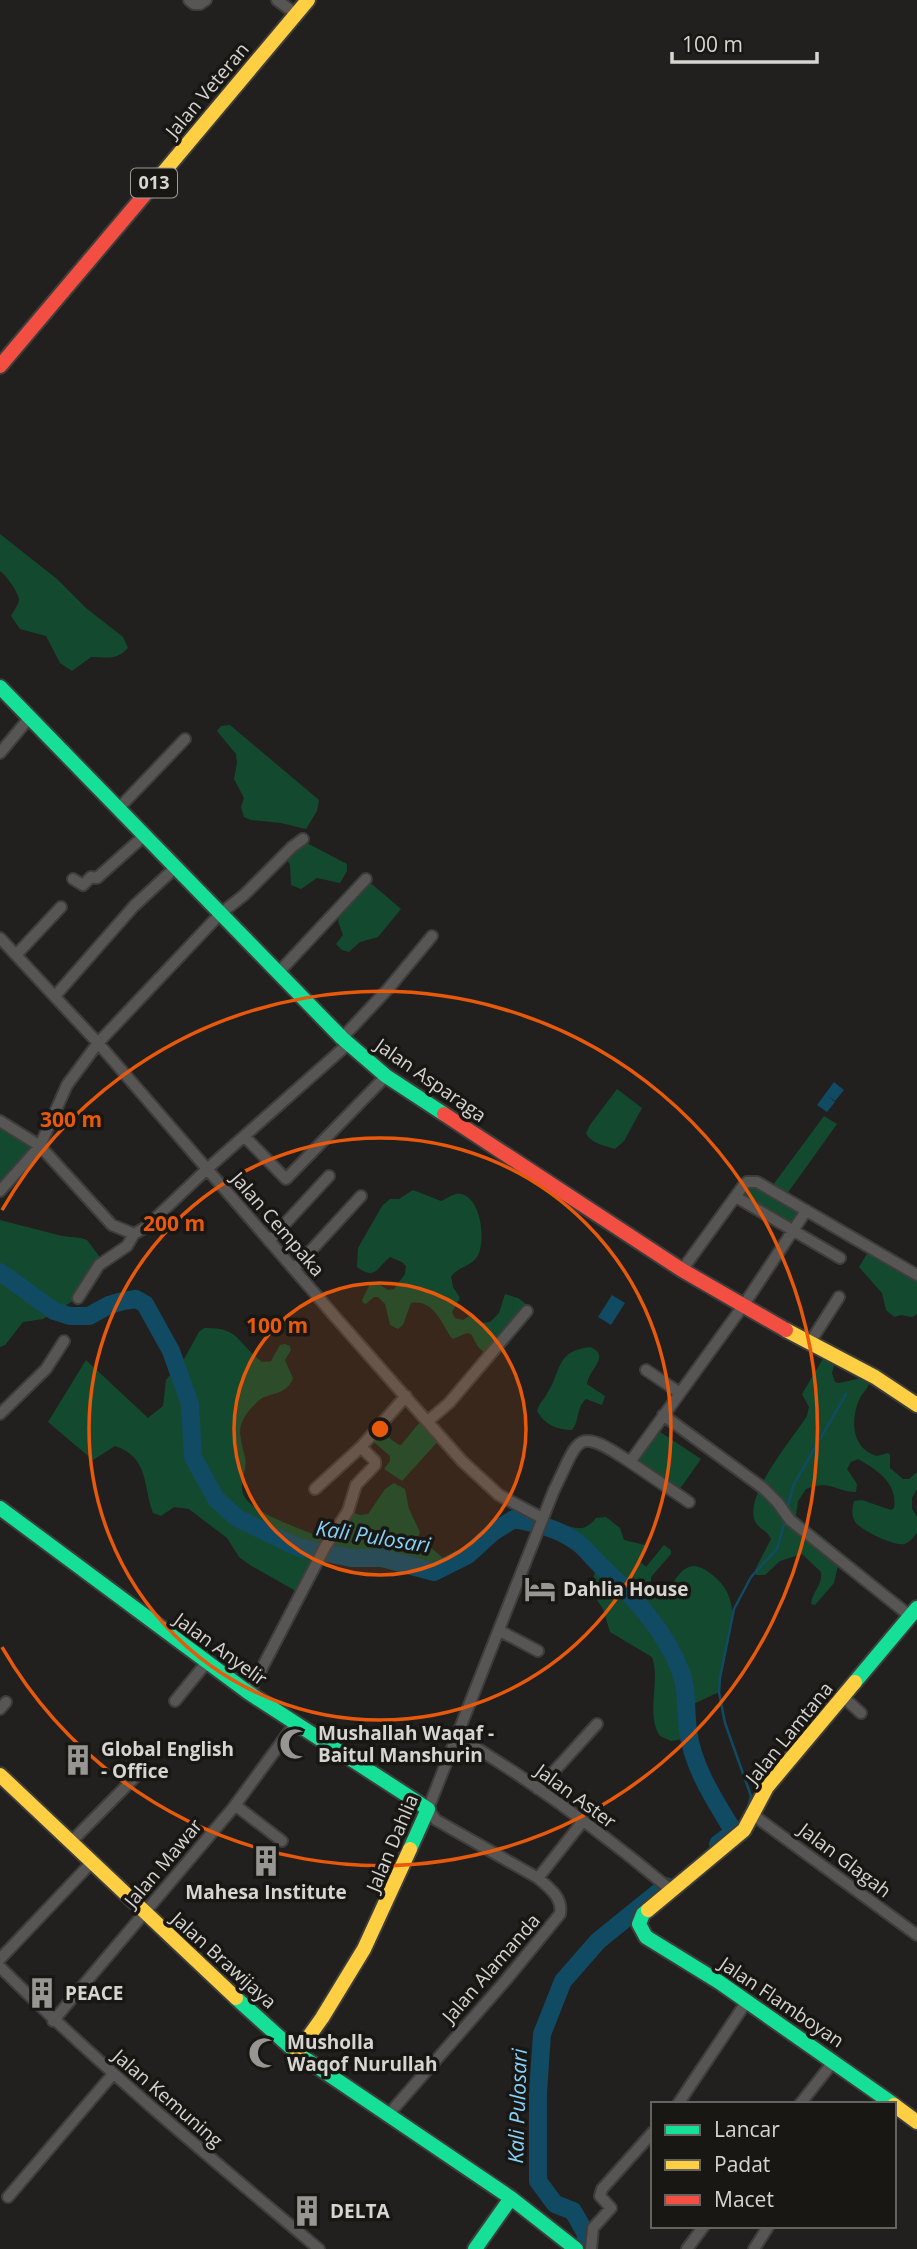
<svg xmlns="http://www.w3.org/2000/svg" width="917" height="2249" font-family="'Open Sans',sans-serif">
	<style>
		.green { fill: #134a2f }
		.water { fill: #114a63 }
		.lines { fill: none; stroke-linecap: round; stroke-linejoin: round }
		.stream { stroke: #114a63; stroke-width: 2.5 }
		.river { stroke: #114a63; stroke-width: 18 }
		.street-casing { stroke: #3d3d3c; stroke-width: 14 }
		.fast-casing { stroke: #3d3d3c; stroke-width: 18 }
		.slow-casing { stroke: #3d3d3c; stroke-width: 18 }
		.jam-casing { stroke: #3d3d3c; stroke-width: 18 }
		.street { stroke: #575655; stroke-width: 10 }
		.fast { stroke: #16e098; stroke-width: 14 }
		.slow { stroke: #ffcf43; stroke-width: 14 }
		.jam { stroke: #f24e42; stroke-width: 14 }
		.ring { fill: none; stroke: #e8590c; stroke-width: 3.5 }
		.labels { text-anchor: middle; stroke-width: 7; stroke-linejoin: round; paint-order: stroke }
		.shield { fill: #191714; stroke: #9d9c99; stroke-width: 2 }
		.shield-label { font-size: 18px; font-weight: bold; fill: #d6d5d2 }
		.street-label { font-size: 19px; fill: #d6d5d2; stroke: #191714 }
		.poi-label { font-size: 19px; font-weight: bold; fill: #d6d5d2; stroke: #191714; text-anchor: start }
		.water-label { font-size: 21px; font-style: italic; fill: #87d2fa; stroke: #191714 }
		.centre { fill: #e8590c; stroke: #191714; stroke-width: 3.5 }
		.ring-label { font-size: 21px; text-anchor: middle; font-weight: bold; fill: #e8590c; stroke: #191714; stroke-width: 7; stroke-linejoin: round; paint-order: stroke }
	</style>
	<rect width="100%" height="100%" fill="#21201e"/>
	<!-- green -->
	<path class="green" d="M 0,534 L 57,579 L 86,608 L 123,637 L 128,648 C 116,661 106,657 91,657 L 72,671 L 60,663 L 46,636 L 20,629 L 11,616 C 13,612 19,604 19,600 C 19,593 6,575 0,571 Z
		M 230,725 L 319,800 L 317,811 L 306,829 L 281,823 L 251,820 L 244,817 L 241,807 L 244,798 L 234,779 L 237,763 L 236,754 L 217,731 L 221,726 Z
		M 305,842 L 347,864 L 347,871 L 340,883 L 317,878 L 301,889 L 291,885 L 290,865 L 284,855 Z
		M 366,879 L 401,909 L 378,937 L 360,942 L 349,952 L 342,950 L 336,944 L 343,935 L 338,921 L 342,908 Z
		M 617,1089 L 642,1108 L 624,1141 L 615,1149 C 606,1146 590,1143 586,1133 L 590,1125 Z
		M 824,1116 L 837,1124 L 784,1198 L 806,1211 L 793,1231 L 736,1197 L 747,1182 L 770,1189 Z
		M 0,1121 L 40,1146 L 0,1187 Z
		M 413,1190 L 441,1201 C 446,1199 451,1195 456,1194 C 481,1191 487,1242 477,1257 C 470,1267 457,1267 451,1277 L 453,1287 L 460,1298 L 452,1312 L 455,1318 L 463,1320 L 471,1315 L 482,1323 L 490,1322 L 499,1313 L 505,1294 L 518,1298 L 530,1307 C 531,1328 501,1342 486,1354 L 478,1347 L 471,1334 L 467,1333 L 453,1339 L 450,1336 C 441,1321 432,1299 411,1303 L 403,1325 L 398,1329 L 390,1325 L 385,1304 L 378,1297 L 374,1297 L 366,1304 L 363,1303 L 362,1300 L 371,1282 L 376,1282 L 388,1290 L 394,1289 L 405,1274 L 406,1266 L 402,1262 L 390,1257 C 377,1267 376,1281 357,1267 L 358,1248 L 382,1206 L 390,1199 L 399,1199 Z
		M 0,1220 L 62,1236 L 81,1238 L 87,1240 L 99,1256 L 99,1265 L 78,1298 L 43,1319 L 23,1322 L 5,1345 L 0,1347 Z
		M 871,1247 L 917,1275 L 917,1314 L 912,1317 L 901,1315 L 894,1317 L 886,1310 L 882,1293 L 859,1267 Z
		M 204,1328 C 240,1327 237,1343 262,1362 L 271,1361 L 280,1345 L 285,1344 L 290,1346 L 291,1350 L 285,1360 L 293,1378 C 287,1397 267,1391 256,1403 C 235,1425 239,1432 245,1457 C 248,1470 239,1480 243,1494 C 250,1513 303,1529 322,1538 L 325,1547 L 301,1594 L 250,1565 L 239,1557 L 227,1538 L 189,1509 L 174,1507 L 161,1516 L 153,1513 C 143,1486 149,1457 115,1446 L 93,1460 L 48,1422 L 86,1360 L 148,1418 L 163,1406 L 166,1380 L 184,1359 L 199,1332 Z
		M 590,1347 C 612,1356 588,1370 587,1384 L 605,1396 L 602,1405 L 586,1399 C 576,1408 580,1420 572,1430 C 557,1430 544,1424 537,1411 C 539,1403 544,1400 548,1392 C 562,1369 556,1351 590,1347 Z
		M 827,1352 L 835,1362 L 832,1373 L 835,1382 L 839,1383 L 866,1377 L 870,1381 C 868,1389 862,1393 859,1400 C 850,1421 852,1449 877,1456 L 888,1453 L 890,1455 L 890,1468 L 903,1479 L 909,1479 L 917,1472 L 917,1489 L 912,1498 L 912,1509 L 917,1517 L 917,1533 C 913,1538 910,1542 904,1544 C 894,1546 863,1531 856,1523 C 851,1517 852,1508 854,1501 L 862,1500 L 891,1510 L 894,1508 C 898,1484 878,1470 858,1459 L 851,1462 L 847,1469 L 857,1484 L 856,1492 C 836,1492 831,1479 806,1489 L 798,1501 L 796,1516 L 841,1552 L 834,1583 L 815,1605 L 811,1604 C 812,1592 823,1585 821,1572 L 802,1554 L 780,1561 L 765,1575 L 756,1575 L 755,1570 L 771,1539 C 767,1530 756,1528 754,1518 C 747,1492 793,1438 807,1416 L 809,1407 L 802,1394 Z
		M 424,1417 L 442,1437 L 402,1481 L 384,1469 L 390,1461 L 390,1456 L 369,1438 L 377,1429 L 399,1445 L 401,1445 Z
		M 654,1428 L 701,1459 L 677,1493 L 630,1462 Z
		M 394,1483 L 405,1489 L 409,1509 L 420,1532 L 417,1540 L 392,1537 L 391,1545 L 405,1553 L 417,1544 L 428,1545 L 443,1558 L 443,1567 L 434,1572 L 382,1558 L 339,1556 L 333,1541 L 352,1512 L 360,1515 L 368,1514 L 385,1489 Z
		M 606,1517 L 620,1528 L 624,1540 L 649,1546 L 638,1560 L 646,1567 L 664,1545 L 671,1550 L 671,1554 L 651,1577 L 651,1582 L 661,1588 L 669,1588 C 680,1573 688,1558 707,1571 C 754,1602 721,1646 719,1692 L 687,1707 L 689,1738 L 671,1741 L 660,1736 C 645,1714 661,1681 652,1657 L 610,1632 L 603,1609 L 589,1588 C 591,1583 594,1577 595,1572 C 596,1555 561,1546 555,1527 L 557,1524 C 576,1526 582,1535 596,1518 Z"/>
	<!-- water -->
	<path class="water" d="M 834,1082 L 844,1090 L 835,1101 L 828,1096 L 835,1102 L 827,1112 L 817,1105 Z
		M 612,1295 L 625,1303 L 611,1325 L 598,1317 Z"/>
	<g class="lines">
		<!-- stream -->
		<path class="stream" d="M 787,1510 L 793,1486 L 846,1394
			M 747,1811 L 751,1796 L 725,1723 L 719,1692 L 720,1678 L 734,1609 L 751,1577 L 777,1549 L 785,1520"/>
		<!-- river -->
		<path class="river" d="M 0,1272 L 54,1311 L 70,1316 L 89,1316 L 109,1305 L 123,1301 L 136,1299 L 145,1304 L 171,1351 L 190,1404 L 193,1457 L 216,1499 L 237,1518 L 297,1547 L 351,1558 L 382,1558 L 434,1572 L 468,1555 L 493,1532 L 514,1519 C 533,1522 558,1529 574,1540 C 583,1545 590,1555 597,1562 C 630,1593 665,1629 681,1672 C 688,1691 685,1710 688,1730 C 692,1766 715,1801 734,1832 L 718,1844
			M 585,2249 L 586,2234 L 573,2211 L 555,2204 L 538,2181 L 538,2093 L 542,2034 L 563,1981 L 598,1941 L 666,1886"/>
		<defs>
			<path id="street" d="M 189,0 L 194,4 L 200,4 L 206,0
				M 277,0 L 296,14
				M 0,753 L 30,717
				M 119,808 L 185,739
				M 73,879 L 83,885 L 91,877 L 97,878 L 145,835
				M 0,938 L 98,1043 L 337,1319 L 462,1461 L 499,1495 L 542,1518
				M 16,955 L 61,907
				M 278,973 L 366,879
				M 55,996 L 134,906 L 176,867
				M 342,1038 L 388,989 L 432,936
				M 0,1121 L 40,1146 L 112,1225 L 134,1234 L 146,1227 L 207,1169 L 348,1044
				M 244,1136 L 286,1179 L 386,1076
				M 0,1191 L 40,1146 L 67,1085 L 98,1043 L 220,914 L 244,895 L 292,847 L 303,839
				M 736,1197 L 840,1258
				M 269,1241 L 329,1176
				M 294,1269 L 361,1196
				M 682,1270 L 743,1186 L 747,1182 L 757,1182 L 917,1275
				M 78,1298 L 99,1265 L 127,1246 L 134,1234
				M 809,1344 L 839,1297
				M 646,1370 L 680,1393
				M 0,1414 L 46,1369 L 64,1341
				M 663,1415 L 763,1488 L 778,1503 L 790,1520 L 910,1616
				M 428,1421 L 449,1403 L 527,1311
				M 630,1462 L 689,1502
				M 315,1489 L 361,1447 L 406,1396
				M 500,1631 L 538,1651
				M 249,1693 L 325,1547 L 348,1511 L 356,1485 L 375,1465 L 375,1461 L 361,1447
				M 843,1697 L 861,1713
				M 175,1701 L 207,1662
				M 0,1709 L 6,1702
				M 457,1736 C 532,1781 604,1834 671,1890
				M 538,1789 L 597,1724
				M 235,1805 L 282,1841
				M 752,1814 L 917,1935
				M 72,1841 L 143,1769
				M 538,1878 L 583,1821
				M 0,1959 L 93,1861
				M 0,1967 C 101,2067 210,2158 319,2249
				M 53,2021 L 233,1808 L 294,1725
				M 678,2104 L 747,2001
				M 800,2104 L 834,2061
				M 388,2115 L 506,1980 L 560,1914 C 563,1897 549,1888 538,1878 L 436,1820 L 428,1809 L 554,1490 C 580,1438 575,1425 630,1462 L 743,1306 L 806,1211
				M 8,2197 L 113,2074
				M 591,2249 L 593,2228 L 611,2208 L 600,2196 L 602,2189 L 653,2132
				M 687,2249 L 704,2226
				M 754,2249 L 768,2227"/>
			<path id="fast" d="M 0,687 L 342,1038 L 386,1076 L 444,1114
				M 0,1508 L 249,1693 L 428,1809 L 410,1849
				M 855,1682 L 917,1608
				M 648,1910 L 643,1914 L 639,1924 L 646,1937 L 719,1982 L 893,2104
				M 236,1998 L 297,2053 L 511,2198 L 576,2249
				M 475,2249 L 511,2198"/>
			<path id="slow" d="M 152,186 L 308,0
				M 786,1330 L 875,1377 L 917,1405
				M 0,1775 L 236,1998
				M 648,1910 L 744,1830 L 767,1787 L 855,1682
				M 297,2053 L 322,2018 L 364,1949 L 410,1849
				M 894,2105 L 917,2122"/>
			<path id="jam" d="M 0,366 L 152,186
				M 444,1114 L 682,1270 L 786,1330"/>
		</defs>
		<!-- street casing -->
		<use href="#street" class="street-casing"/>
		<!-- fast casing -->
		<use href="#fast" class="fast-casing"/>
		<!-- slow casing -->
		<use href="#slow" class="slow-casing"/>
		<!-- jam casing -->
		<use href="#jam" class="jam-casing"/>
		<!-- street -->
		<use href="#street" class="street"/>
		<!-- fast -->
		<use href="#fast" class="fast"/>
		<!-- slow -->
		<use href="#slow" class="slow"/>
		<!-- jam -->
		<use href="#jam" class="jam"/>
	</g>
	<!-- distance rings -->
	<circle cx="380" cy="1429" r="146" fill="#e8590c" fill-opacity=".12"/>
	<g class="ring">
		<circle cx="380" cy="1429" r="146"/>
		<circle cx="380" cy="1429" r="291"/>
		<path d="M2 1210A437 437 0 1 1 2 1647"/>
	</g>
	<!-- icons -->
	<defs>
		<symbol id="hotel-bare" viewBox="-9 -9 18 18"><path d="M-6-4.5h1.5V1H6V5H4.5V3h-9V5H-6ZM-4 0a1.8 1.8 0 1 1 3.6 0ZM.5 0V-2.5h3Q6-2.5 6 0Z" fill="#979693" stroke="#191714" stroke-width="2.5" paint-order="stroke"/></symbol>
		<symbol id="mosque-bare" viewBox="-9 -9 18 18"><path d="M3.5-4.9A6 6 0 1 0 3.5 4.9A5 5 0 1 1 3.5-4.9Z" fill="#979693" stroke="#191714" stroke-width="2.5" paint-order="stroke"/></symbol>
		<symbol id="building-bare" viewBox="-9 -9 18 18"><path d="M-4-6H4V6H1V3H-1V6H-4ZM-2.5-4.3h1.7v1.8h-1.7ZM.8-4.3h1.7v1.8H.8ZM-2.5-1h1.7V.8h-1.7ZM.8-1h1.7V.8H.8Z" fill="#979693" stroke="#191714" stroke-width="2.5" paint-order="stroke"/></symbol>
	</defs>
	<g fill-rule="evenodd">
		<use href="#hotel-bare" x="518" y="1567" width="44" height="44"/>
		<use href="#mosque-bare" x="273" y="1722" width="44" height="44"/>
		<use href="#building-bare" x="56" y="1738" width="44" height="44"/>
		<use href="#building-bare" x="244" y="1839" width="44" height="44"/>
		<use href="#building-bare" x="20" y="1971" width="44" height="44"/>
		<use href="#mosque-bare" x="242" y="2031" width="44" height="44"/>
		<use href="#building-bare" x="285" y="2189" width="44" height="44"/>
	</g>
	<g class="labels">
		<!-- shield labels -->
		<rect class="shield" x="131" y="168.5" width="46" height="29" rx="5"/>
		<g class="shield-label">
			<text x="154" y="189">013</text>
		</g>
		<!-- street labels -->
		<g class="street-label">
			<text transform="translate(207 90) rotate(-50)" y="7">Jalan Veteran</text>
			<text transform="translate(431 1080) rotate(35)" y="7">Jalan Asparaga</text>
			<text transform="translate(278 1224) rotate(49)" y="7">Jalan Cempaka</text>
			<text transform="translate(221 1649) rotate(36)" y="7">Jalan Anyelir</text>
			<text transform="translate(789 1733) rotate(-51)" y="7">Jalan Lamtana</text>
			<text transform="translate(576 1796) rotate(36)" y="7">Jalan Aster</text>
			<text transform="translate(392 1843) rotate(-67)" y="7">Jalan Dahlia</text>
			<text transform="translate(845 1860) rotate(37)" y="7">Jalan Glagah</text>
			<text transform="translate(163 1863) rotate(-50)" y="7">Jalan Mawar</text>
			<text transform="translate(224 1960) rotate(42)" y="7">Jalan Brawijaya</text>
			<text transform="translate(491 1968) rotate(-49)" y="7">Jalan Alamanda</text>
			<text transform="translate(782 2002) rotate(34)" y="7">Jalan Flamboyan</text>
			<text transform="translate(168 2098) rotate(41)" y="7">Jalan Kemuning</text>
		</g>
		<!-- poi labels -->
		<g class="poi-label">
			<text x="563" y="1596">Dahlia House</text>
			<text x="318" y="1740">Mushallah Waqaf -<tspan x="318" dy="22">Baitul Manshurin</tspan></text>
			<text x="101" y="1756">Global English<tspan x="101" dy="22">- Office</tspan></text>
			<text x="266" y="1899" text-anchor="middle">Mahesa Institute</text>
			<text x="65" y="2000">PEACE</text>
			<text x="287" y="2049">Musholla<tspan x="287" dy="22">Waqof Nurullah</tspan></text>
			<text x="330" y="2218">DELTA</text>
		</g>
		<!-- water labels -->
		<g class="water-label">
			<text transform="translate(373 1537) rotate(9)" y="7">Kali Pulosari</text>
			<text transform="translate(518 2106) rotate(-88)" y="7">Kali Pulosari</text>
		</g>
	</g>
	<circle cx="380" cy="1429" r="10" class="centre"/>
	<g class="ring-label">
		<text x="71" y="1127">300 m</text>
		<text x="174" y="1231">200 m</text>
		<text x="277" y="1333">100 m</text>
	</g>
	<!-- legend -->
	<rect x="651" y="2102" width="245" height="126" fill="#191714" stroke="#656360" stroke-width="2"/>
	<rect x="665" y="2125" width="35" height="10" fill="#16e098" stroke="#656360" stroke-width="2"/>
	<text x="714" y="2137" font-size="21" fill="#d6d5d2">Lancar</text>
	<rect x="665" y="2160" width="35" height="10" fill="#ffcf43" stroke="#656360" stroke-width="2"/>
	<text x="714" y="2172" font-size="21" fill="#d6d5d2">Padat</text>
	<rect x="665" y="2195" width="35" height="10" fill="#f24e42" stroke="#656360" stroke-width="2"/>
	<text x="714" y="2207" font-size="21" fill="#d6d5d2">Macet</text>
	<!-- scale -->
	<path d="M672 52v10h145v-10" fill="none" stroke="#d6d5d2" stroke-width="3.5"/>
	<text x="682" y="52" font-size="21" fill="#d6d5d2" stroke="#191714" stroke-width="5" paint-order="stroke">100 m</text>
</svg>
